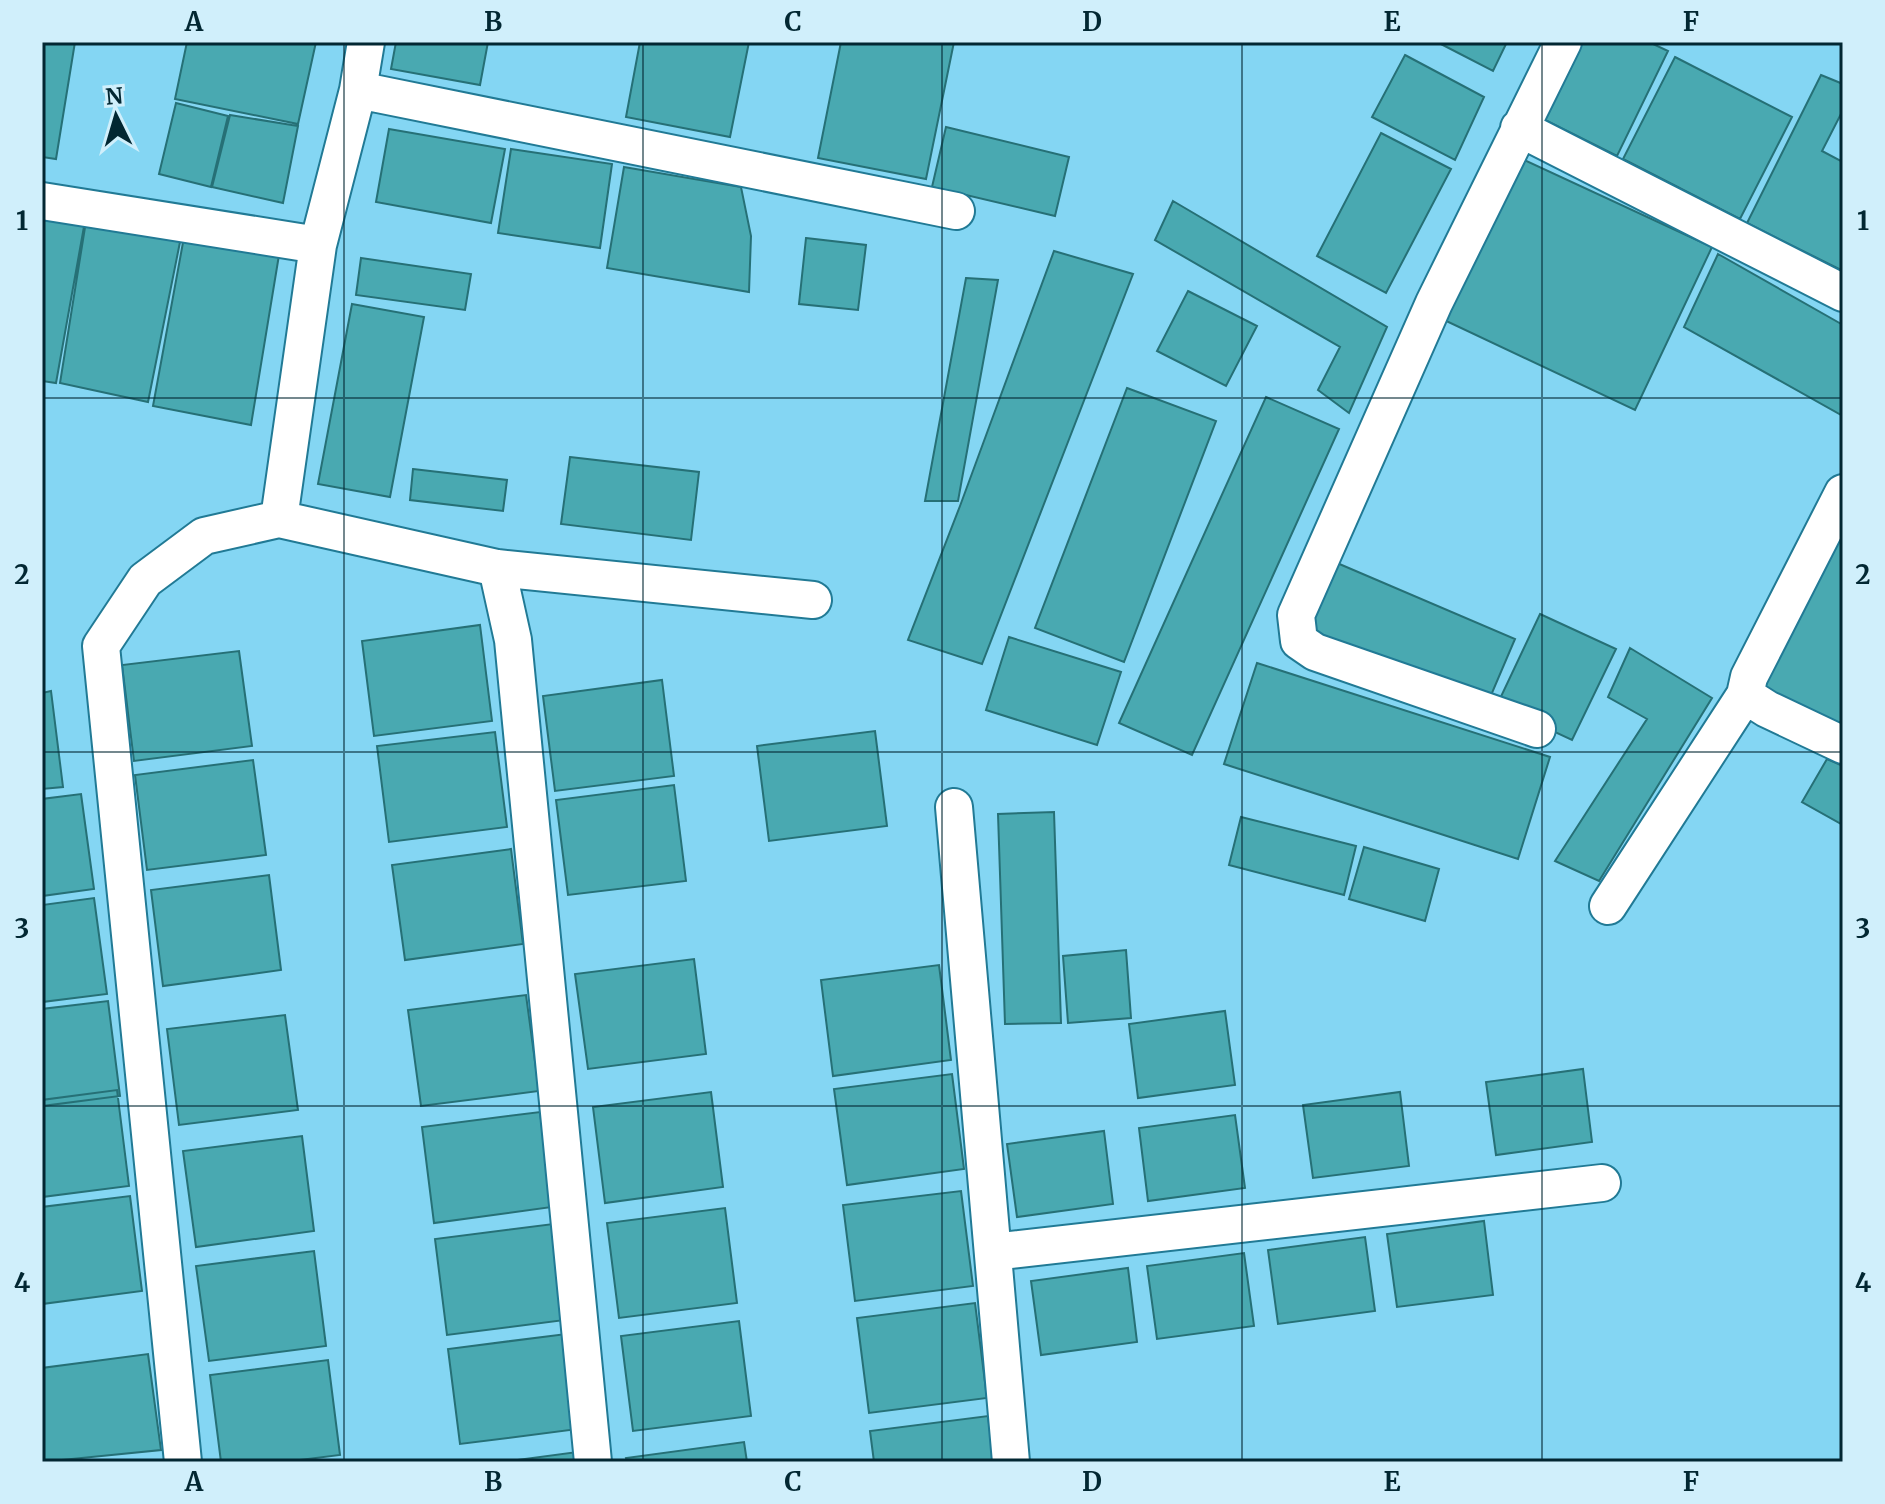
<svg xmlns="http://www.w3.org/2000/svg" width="1885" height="1504" font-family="Merriweather,serif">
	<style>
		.building { fill: #49a9b1; stroke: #267076; stroke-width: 2 }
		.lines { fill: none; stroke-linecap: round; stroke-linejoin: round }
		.street-casing { stroke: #217a95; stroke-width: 40 }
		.street { stroke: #fff; stroke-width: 36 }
		.grid { fill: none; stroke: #022732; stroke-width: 2; stroke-opacity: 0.55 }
		.neatline { fill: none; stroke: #022732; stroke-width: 3 }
		.grid-label { font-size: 26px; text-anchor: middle; font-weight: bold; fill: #022732 }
	</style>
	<rect width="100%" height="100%" fill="#84d6f3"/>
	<!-- building -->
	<path class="building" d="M 42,42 L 75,42 L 56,159 L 42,157 Z
		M 187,42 L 316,42 L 298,124 L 175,99 Z
		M 396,42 L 488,42 L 480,85 L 391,69 Z
		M 640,42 L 749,42 L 730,137 L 626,117 Z
		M 841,42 L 954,42 L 926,179 L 818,158 Z
		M 1437,42 L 1507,42 L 1493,71 Z
		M 1580,42 L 1649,42 L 1668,51 L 1617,156 L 1541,118 Z
		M 1405,55 L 1484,97 L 1455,160 L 1372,117 Z
		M 1675,57 L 1792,117 L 1740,219 L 1623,159 Z
		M 1821,75 L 1843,84 L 1843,110 L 1822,151 L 1843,162 L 1843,271 L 1747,223 Z
		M 176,103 L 228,116 L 211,187 L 159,174 Z
		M 230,115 L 298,126 L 283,203 L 212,187 Z
		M 946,127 L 1069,157 L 1055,216 L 932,187 Z
		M 389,129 L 505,149 L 491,223 L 376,202 Z
		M 1381,133 L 1451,169 L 1386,293 L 1317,256 Z
		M 511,149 L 612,164 L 600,248 L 498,233 Z
		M 1518,157 L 1712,247 L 1635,410 L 1442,319 Z
		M 624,167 L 741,187 L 751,236 L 749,292 L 607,268 Z
		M 1173,201 L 1387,327 L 1349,413 L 1318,390 L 1340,347 L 1155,240 Z
		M 42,213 L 85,221 L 56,383 L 42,381 Z
		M 86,221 L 181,237 L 148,402 L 60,383 Z
		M 184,237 L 279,255 L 251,425 L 153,406 Z
		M 806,238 L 866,245 L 858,310 L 799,304 Z
		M 1054,251 L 1133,274 L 982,664 L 908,640 L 960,506 Z
		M 1718,254 L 1843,325 L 1843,416 L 1684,327 Z
		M 361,258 L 471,274 L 465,310 L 356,295 Z
		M 966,278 L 998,280 L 958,501 L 925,501 Z
		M 1188,291 L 1257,326 L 1226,386 L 1157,351 Z
		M 352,304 L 424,317 L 390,497 L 318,484 Z
		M 1127,388 L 1216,421 L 1124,662 L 1035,628 Z
		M 1266,397 L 1339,429 L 1192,755 L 1119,723 Z
		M 570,457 L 699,472 L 691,540 L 561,524 Z
		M 413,469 L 507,480 L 503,511 L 410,500 Z
		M 1843,527 L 1843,727 L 1762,686 Z
		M 1316,554 L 1515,639 L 1486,707 L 1287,622 Z
		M 1540,614 L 1616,649 L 1572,740 L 1497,705 Z
		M 480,625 L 492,721 L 374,736 L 362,641 Z
		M 1009,637 L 1121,672 L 1097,745 L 986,710 Z
		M 1630,648 L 1712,698 L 1599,881 L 1555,861 L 1647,719 L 1608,697 Z
		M 239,651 L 252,746 L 134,761 L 122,665 Z
		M 1257,663 L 1550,757 L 1518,859 L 1224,764 Z
		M 662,680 L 674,776 L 555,791 L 543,696 Z
		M 51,691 L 63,787 L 42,789 L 42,693 Z
		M 875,731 L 887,826 L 769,841 L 757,746 Z
		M 495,732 L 507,827 L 389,842 L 377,746 Z
		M 1827,759 L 1843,766 L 1843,825 L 1802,802 Z
		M 253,760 L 266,855 L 147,870 L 135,775 Z
		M 674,785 L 686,881 L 568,895 L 556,800 Z
		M 81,794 L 94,889 L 42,896 L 42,799 Z
		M 1054,812 L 1061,1023 L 1005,1024 L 998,814 Z
		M 1241,817 L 1356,846 L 1344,895 L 1229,865 Z
		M 1364,847 L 1439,869 L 1425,921 L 1349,899 Z
		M 511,849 L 523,944 L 405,960 L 392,865 Z
		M 269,875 L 281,970 L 163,986 L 151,890 Z
		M 94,898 L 107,994 L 42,1002 L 42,905 Z
		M 1126,950 L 1131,1018 L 1068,1023 L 1063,956 Z
		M 694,959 L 706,1054 L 588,1069 L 575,974 Z
		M 939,965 L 951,1060 L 833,1076 L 821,980 Z
		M 526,995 L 539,1091 L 421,1106 L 408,1010 Z
		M 108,1001 L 120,1096 L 42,1106 L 42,1009 Z
		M 1225,1011 L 1235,1085 L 1138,1098 L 1129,1024 Z
		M 285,1015 L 298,1110 L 179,1125 L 167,1029 Z
		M 1583,1069 L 1592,1142 L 1496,1155 L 1486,1082 Z
		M 952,1074 L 964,1169 L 847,1185 L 834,1089 Z
		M 117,1090 L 129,1186 L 42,1197 L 42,1100 Z
		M 711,1092 L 723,1187 L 605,1203 L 593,1107 Z
		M 1400,1092 L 1409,1166 L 1313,1178 L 1303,1105 Z
		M 540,1112 L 552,1207 L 434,1223 L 422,1127 Z
		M 1235,1115 L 1245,1188 L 1148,1201 L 1139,1128 Z
		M 1104,1131 L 1113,1204 L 1017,1217 L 1007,1144 Z
		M 302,1136 L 314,1231 L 196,1247 L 183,1151 Z
		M 961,1191 L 973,1286 L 855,1301 L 843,1205 Z
		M 130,1196 L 142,1291 L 42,1304 L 42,1207 Z
		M 725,1208 L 737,1303 L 619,1318 L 607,1223 Z
		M 1484,1221 L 1493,1295 L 1397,1307 L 1387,1234 Z
		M 553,1224 L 565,1320 L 447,1335 L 435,1239 Z
		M 1365,1237 L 1375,1311 L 1278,1324 L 1268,1250 Z
		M 314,1251 L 326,1346 L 209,1361 L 196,1266 Z
		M 1244,1253 L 1254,1326 L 1157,1339 L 1147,1266 Z
		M 1128,1268 L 1137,1342 L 1041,1355 L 1031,1281 Z
		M 975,1303 L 987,1398 L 869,1413 L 857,1318 Z
		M 739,1321 L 751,1416 L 633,1431 L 621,1336 Z
		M 566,1334 L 578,1429 L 460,1444 L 448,1349 Z
		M 148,1354 L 161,1450 L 42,1462 L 42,1368 Z
		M 328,1360 L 340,1455 L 284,1462 L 221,1462 L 210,1375 Z
		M 988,1416 L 994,1462 L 874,1462 L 870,1431 Z
		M 744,1442 L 747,1462 L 627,1462 L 626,1458 Z
		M 577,1452 L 579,1462 L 503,1462 Z"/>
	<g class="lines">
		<defs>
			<path id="street" d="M 358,90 L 956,211
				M 1519,128 L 1843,293
				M 42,201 L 318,245
				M 1843,493 L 1749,677 L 1745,695 L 1767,709 L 1843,745
				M 279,519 L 318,245 L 358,90 L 366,42
				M 497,568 L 513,640 L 593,1462
				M 1537,729 L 1315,652 L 1299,641 L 1296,615 L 1434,303 L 1563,42
				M 954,807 L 1011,1462
				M 1608,906 L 1745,695
				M 993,1252 L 1602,1183
				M 183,1462 L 101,646 L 145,580 L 204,536 L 279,519 L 497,568 L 813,600"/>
		</defs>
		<!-- street casing -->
		<use href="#street" class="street-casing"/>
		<!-- street -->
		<use href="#street" class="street"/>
	</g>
	<!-- grid -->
	<path class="grid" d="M 344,42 L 344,1462M 643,42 L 643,1462M 942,42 L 942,1462M 1242,42 L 1242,1462M 1542,42 L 1542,1462M 42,398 L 1843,398M 42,752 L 1843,752M 42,1106 L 1843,1106"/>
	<!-- border -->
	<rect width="1885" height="1504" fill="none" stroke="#d0effb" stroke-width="88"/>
	<!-- north arrow -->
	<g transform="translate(116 116) rotate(355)" stroke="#d0effb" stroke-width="6" paint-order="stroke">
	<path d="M0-6L14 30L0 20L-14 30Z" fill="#022732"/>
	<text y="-12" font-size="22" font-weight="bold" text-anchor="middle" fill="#022732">N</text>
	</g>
	<rect x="44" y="44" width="1797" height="1416" class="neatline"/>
	<g class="grid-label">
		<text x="194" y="31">A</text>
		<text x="493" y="31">B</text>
		<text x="793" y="31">C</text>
		<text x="1092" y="31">D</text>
		<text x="1392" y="31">E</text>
		<text x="1691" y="31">F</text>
		<text x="22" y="230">1</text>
		<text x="1863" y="230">1</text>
		<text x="22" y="584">2</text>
		<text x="1863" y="584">2</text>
		<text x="22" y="938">3</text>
		<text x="1863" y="938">3</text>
		<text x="22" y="1292">4</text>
		<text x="1863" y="1292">4</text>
		<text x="194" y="1491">A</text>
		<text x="493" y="1491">B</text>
		<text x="793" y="1491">C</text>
		<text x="1092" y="1491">D</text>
		<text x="1392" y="1491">E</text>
		<text x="1691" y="1491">F</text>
	</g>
</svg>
